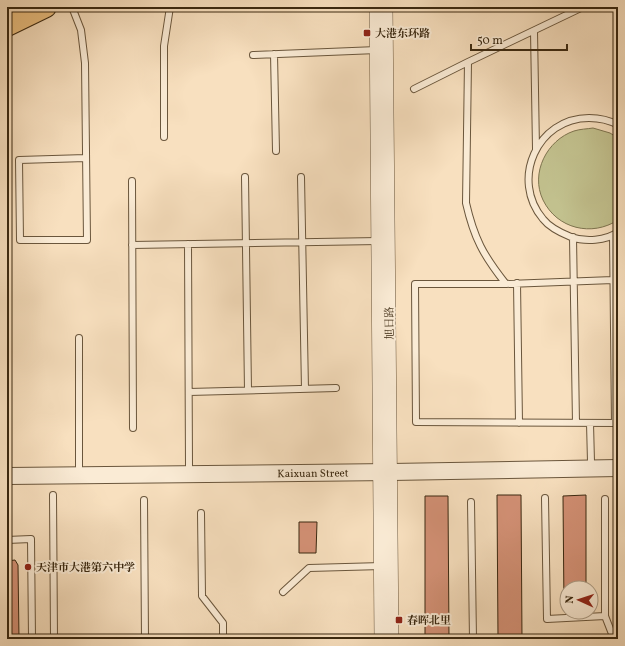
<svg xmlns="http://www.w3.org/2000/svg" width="625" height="646" font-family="Vollkorn,'Noto Serif SC',serif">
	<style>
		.green { fill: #c2c18e; stroke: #7e744f }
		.building { fill: #d49176; stroke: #3a2810 }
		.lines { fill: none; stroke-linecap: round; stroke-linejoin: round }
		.service-casing { stroke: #6a563c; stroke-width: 8 }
		.minor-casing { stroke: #6a563c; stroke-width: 14 }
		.tertiary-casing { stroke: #6a563c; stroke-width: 18 }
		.primary-casing { stroke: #3a2810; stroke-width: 22 }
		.service { stroke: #faebd5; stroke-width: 6 }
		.minor { stroke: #faebd5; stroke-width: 13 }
		.tertiary { stroke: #faebd5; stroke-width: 16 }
		.primary { stroke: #ecc080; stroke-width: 20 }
		.poi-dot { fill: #8f2418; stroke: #faebd5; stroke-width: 1.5 }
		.labels { text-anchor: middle; stroke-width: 4; stroke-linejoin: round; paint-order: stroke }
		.poi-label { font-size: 11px; font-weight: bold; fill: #3a2810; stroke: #faebd5; text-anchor: start }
		.street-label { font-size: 11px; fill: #3a2810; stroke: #faebd5 }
	</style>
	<rect width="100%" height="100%" fill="#f8e0bf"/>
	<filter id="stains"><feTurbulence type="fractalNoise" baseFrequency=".005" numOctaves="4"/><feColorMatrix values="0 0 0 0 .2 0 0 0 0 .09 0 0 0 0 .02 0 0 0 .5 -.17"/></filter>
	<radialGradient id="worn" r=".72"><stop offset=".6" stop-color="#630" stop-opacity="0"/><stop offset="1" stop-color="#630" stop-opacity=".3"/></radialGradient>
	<!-- green -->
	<path class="green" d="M 593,128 L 610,133 L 618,138 L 618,220 C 592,237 557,229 543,200 C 530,173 547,140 574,131 C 580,129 587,129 593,128 Z"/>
	<!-- building -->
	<path class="building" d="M 497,495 L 521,495 L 522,639 L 498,639 Z
		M 586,495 L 586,588 L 567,588 L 567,609 L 564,609 L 563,496 Z
		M 425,496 L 448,496 L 449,639 L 425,639 Z
		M 299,522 L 317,522 L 316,553 L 299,553 Z
		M 15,560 L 18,565 L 19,639 L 7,639 L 7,561 Z"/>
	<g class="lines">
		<defs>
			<path id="service" d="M 72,7 L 81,30 L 85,63 L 87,240 L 20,240 L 19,160 L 86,158
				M 583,7 L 468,62 L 466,203 C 474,238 483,255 506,284 L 415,284 L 416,422 L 618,423
				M 534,31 L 536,149
				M 274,54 L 276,151
				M 253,55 L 377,50
				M 414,89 L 468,62
				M 618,125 C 609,120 599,118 589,118 C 537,118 510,180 543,219 C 550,228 561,233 571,237 C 585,242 606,241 618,232
				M 164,137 L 164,46 L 170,7
				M 245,177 L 248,390
				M 301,177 L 305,389
				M 132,181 L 133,428
				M 613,235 L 615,423
				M 573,237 L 576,423
				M 188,244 L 189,466
				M 132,245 L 379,241
				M 517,283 L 519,423
				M 506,284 L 613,280
				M 79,338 L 79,467
				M 189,392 L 336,388
				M 590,423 L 591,462
				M 53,495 L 54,639
				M 545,498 L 547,619 L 605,616
				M 605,499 L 605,616 L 614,639
				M 144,500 L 145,639
				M 471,502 L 473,639
				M 201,513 L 202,596 L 223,623 L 223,639
				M 7,540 L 31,539 L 32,639
				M 283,592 L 309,568 L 382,566"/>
			<path id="minor" d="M 376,7 L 381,639
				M 386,7 L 392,639"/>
			<g id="tertiary">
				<path id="s1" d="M 7,476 L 391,472 L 618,468"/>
			</g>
			<path id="primary" d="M 7,26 L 46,7"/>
		</defs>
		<!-- service casing -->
		<use href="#service" class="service-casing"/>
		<!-- minor casing -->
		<use href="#minor" class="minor-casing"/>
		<!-- tertiary casing -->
		<use href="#tertiary" class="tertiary-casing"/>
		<!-- primary casing -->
		<use href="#primary" class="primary-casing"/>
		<!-- service -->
		<use href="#service" class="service"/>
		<!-- minor -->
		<use href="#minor" class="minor"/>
		<!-- tertiary -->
		<use href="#tertiary" class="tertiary"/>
		<!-- primary -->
		<use href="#primary" class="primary"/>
	</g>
	<!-- markers -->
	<g class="poi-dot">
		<rect x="363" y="29" width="8" height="8" rx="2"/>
		<circle cx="28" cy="567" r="4"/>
		<rect x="395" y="616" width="8" height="8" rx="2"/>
	</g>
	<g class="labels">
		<!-- poi labels -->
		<g class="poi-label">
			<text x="375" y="37">大港东环路</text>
			<text x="36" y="571">天津市大港第六中学</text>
			<text x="407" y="624">春晖北里</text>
		</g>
		<!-- street labels -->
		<g class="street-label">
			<text transform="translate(389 323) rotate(-91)" y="4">旭日路</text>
			<text dy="4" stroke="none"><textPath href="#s1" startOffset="306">Kaixuan Street</textPath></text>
		</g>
	</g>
	<!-- margin -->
	<rect width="625" height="646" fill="none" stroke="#f8e0bf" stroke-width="24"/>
	<rect x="8" y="8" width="609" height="630" fill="none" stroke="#3a2810" stroke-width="2"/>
	<rect x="12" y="12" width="601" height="622" fill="none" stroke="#3a2810"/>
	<!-- north arrow -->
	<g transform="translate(579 600) rotate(273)"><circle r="19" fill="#faebd5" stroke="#ad9d86"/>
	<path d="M0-3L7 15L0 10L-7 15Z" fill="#8f2418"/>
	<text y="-6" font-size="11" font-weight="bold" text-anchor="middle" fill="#3a2810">N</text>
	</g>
	<!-- scale -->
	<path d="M471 44v6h96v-6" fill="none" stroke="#3a2810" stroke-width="2"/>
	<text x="477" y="44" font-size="12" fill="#3a2810" stroke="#faebd5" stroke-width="3" paint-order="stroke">50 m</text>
	<rect width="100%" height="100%" filter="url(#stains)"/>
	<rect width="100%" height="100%" fill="url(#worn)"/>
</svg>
